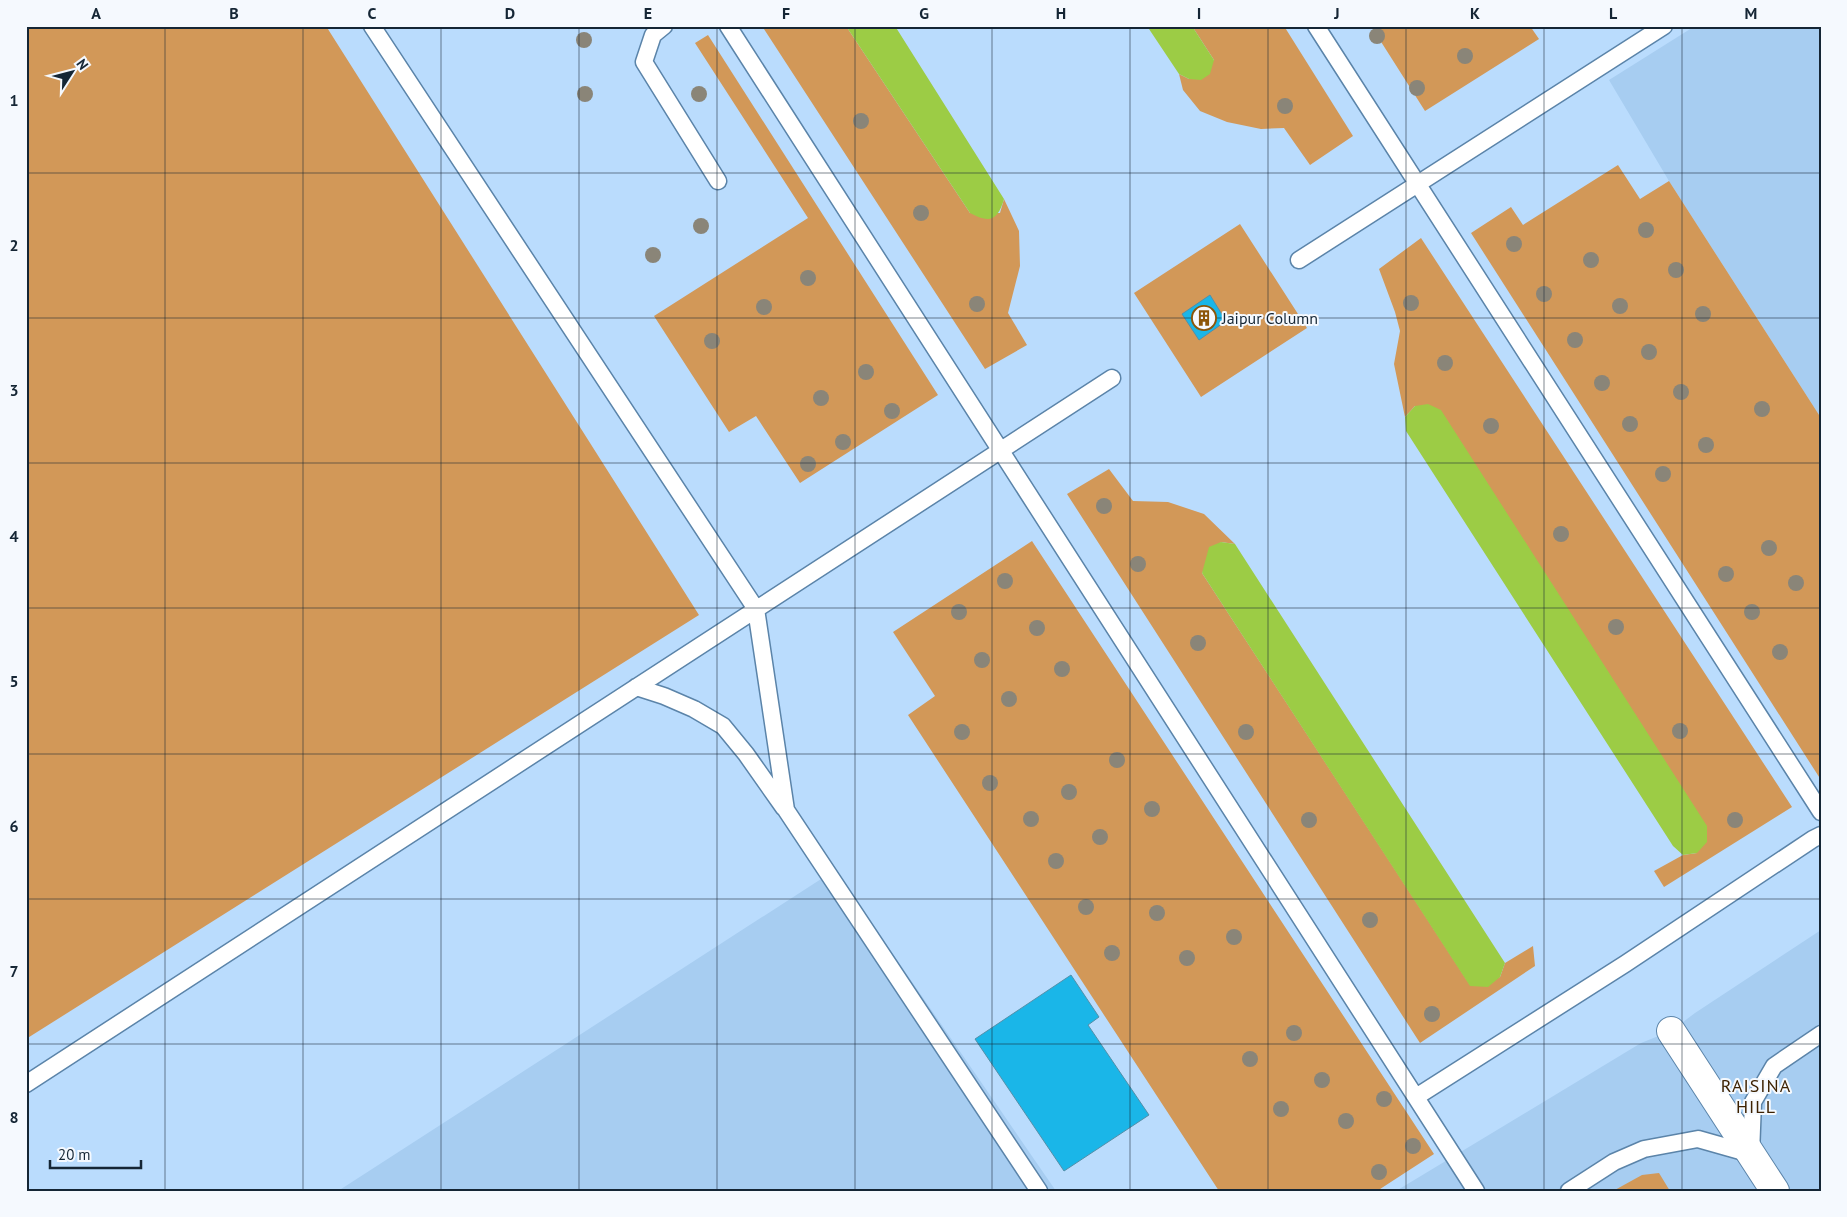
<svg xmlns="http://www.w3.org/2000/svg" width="1847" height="1217" font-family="'PT Sans',sans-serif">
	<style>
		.built { fill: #a7cdf1 }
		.green { fill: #d29858 }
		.water { fill: #9ccc45 }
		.building { fill: #1ab6e8; stroke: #538fa8 }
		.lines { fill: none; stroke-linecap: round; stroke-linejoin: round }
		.service-casing { stroke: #5b84a9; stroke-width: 19 }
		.tertiary-casing { stroke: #5b84a9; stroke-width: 30 }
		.service { stroke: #fff; stroke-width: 16 }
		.tertiary { stroke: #fff; stroke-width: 28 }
		.tree { fill: #8a8578 }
		.grid { fill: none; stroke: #152635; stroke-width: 1; stroke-opacity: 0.55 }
		.labels { text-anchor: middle; stroke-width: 4; stroke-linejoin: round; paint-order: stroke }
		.poi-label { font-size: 16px; fill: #152635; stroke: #f5f9fe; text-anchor: start }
		.neighbourhood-label { font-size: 18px; letter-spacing: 1px; fill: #3d2202; stroke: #f5f9fe }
		.neatline { fill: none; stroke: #152635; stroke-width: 2 }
		.grid-label { font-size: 16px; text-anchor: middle; font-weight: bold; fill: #152635 }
	</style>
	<rect width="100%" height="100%" fill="#badcfd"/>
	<!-- built -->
	<path class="built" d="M 1695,26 L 1821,26 L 1821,418 L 1669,181 L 1609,80 Z
		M 835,870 L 1056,1191 L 338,1191 Z
		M 1821,930 L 1821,1191 L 1396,1191 L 1641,1043 L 1671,1031 L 1695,1013 Z"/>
	<!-- green -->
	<path class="green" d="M 26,26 L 326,26 L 699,615 L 26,1039 Z
		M 762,26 L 846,26 L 970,213 L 1000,213 L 1004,199 L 1019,231 L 1020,266 L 1008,313 L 1027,345 L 985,369 Z
		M 1192,26 L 1284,26 L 1353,136 L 1310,165 L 1284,128 L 1261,129 L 1227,122 L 1200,111 L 1183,90 L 1179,74 L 1189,79 L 1214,60 Z
		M 1371,26 L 1530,26 L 1539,39 L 1425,111 Z
		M 708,35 L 938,395 L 800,483 L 756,416 L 729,432 L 654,316 L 808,218 L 695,43 Z
		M 1618,165 L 1640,199 L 1669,181 L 1821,418 L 1821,780 L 1471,233 L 1511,207 L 1523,225 Z
		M 1240,224 L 1307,328 L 1201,397 L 1134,293 Z
		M 1421,238 L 1792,807 L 1664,887 L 1654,871 L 1683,855 L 1697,853 L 1415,406 L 1405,417 L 1394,364 L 1400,331 L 1395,312 L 1379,269 Z
		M 1109,469 L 1133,501 L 1168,502 L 1204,514 L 1235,544 L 1221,542 L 1202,573 L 1470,985 L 1500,977 L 1505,963 L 1533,946 L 1535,966 L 1420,1043 L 1067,494 Z
		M 1032,541 L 1434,1154 L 1377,1191 L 1219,1191 L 908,715 L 935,696 L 893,632 Z
		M 1659,1173 L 1670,1191 L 1613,1191 L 1642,1175 Z"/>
	<!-- water -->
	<path class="water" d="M 846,26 L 895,26 L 1004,199 C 998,220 990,224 970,213 Z
		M 1147,26 L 1192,26 L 1214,60 L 1210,74 L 1201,80 L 1189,79 L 1179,74 Z
		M 1428,404 L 1441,410 L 1707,826 L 1707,842 L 1697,853 L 1683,855 L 1673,846 L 1406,431 L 1405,417 L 1415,406 Z
		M 1221,542 L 1235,544 L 1505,963 L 1500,977 L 1488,987 L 1470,986 L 1202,573 L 1209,547 Z"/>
	<!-- building -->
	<path class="building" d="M 1210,295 L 1226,321 L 1199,340 L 1182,314 Z
		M 1071,975 L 1099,1017 L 1088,1025 L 1149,1115 L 1064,1171 L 975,1039 Z"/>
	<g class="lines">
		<defs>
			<path id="service" d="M 372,26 L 756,609 L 786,810 L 1039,1191
				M 664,26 L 653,35 L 644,62 L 718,181
				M 728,26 L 1476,1191
				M 1316,26 L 1821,812
				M 1299,260 L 1664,26
				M 636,687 L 664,696 L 694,709 L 723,726 L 746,754 L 784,808
				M 26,1084 L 1112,378
				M 1416,1097 L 1625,964 L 1813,839 L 1821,835
				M 1569,1191 L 1614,1162 L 1644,1149 L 1698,1139 L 1751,1154 L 1753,1102 L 1774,1066 L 1821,1034"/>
			<path id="tertiary" d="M 1671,1031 L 1775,1191"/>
		</defs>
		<!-- service casing -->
		<use href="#service" class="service-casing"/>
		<!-- tertiary casing -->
		<use href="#tertiary" class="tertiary-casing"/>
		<!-- service -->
		<use href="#service" class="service"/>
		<!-- tertiary -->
		<use href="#tertiary" class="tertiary"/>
	</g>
	<!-- trees -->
	<g class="tree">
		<circle cx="1377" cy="36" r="8"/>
		<circle cx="584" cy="40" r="8"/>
		<circle cx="1465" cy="56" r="8"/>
		<circle cx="1417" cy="88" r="8"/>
		<circle cx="585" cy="94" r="8"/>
		<circle cx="699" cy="94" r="8"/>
		<circle cx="1285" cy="106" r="8"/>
		<circle cx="861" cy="121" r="8"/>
		<circle cx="921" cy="213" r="8"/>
		<circle cx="701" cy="226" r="8"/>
		<circle cx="1646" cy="230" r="8"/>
		<circle cx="1514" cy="244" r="8"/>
		<circle cx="653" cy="255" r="8"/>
		<circle cx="1591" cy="260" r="8"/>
		<circle cx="1676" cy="270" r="8"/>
		<circle cx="808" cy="278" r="8"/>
		<circle cx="1544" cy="294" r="8"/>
		<circle cx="1411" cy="303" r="8"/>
		<circle cx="977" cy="304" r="8"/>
		<circle cx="1620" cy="306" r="8"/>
		<circle cx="764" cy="307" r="8"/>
		<circle cx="1703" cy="314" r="8"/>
		<circle cx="1575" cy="340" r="8"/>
		<circle cx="712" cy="341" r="8"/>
		<circle cx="1649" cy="352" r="8"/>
		<circle cx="1445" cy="363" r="8"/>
		<circle cx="866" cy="372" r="8"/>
		<circle cx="1602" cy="383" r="8"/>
		<circle cx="1681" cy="392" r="8"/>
		<circle cx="821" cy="398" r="8"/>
		<circle cx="1762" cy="409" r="8"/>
		<circle cx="892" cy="411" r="8"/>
		<circle cx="1630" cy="424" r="8"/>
		<circle cx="1491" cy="426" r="8"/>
		<circle cx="843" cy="442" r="8"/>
		<circle cx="1706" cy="445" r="8"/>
		<circle cx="808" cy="464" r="8"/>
		<circle cx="1663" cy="474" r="8"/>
		<circle cx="1104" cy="506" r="8"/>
		<circle cx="1561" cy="534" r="8"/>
		<circle cx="1769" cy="548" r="8"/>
		<circle cx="1138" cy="564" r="8"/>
		<circle cx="1726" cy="574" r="8"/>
		<circle cx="1005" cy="581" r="8"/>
		<circle cx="1796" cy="583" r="8"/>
		<circle cx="959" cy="612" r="8"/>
		<circle cx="1752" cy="612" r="8"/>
		<circle cx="1616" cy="627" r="8"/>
		<circle cx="1037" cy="628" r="8"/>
		<circle cx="1198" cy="643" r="8"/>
		<circle cx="1780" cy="652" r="8"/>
		<circle cx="982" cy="660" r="8"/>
		<circle cx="1062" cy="669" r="8"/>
		<circle cx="1009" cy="699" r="8"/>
		<circle cx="1680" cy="731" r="8"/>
		<circle cx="962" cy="732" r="8"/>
		<circle cx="1246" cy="732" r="8"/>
		<circle cx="1117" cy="760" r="8"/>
		<circle cx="990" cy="783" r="8"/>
		<circle cx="1069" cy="792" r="8"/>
		<circle cx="1152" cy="809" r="8"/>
		<circle cx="1031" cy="819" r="8"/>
		<circle cx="1309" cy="820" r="8"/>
		<circle cx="1735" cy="820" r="8"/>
		<circle cx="1100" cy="837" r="8"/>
		<circle cx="1056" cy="861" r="8"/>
		<circle cx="1086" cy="907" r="8"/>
		<circle cx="1157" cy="913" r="8"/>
		<circle cx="1370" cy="920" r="8"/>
		<circle cx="1234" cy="937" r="8"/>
		<circle cx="1112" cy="953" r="8"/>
		<circle cx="1187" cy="958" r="8"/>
		<circle cx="1432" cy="1014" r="8"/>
		<circle cx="1294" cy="1033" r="8"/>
		<circle cx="1250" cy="1059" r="8"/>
		<circle cx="1322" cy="1080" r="8"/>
		<circle cx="1384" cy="1099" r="8"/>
		<circle cx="1281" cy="1109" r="8"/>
		<circle cx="1346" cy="1121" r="8"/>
		<circle cx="1413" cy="1146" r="8"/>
		<circle cx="1379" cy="1172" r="8"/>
	</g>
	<!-- grid -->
	<path class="grid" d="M 165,26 L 165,1191M 303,26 L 303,1191M 441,26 L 441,1191M 579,26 L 579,1191M 717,26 L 717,1191M 855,26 L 855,1191M 992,26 L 992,1191M 1130,26 L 1130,1191M 1268,26 L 1268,1191M 1406,26 L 1406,1191M 1544,26 L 1544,1191M 1682,26 L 1682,1191M 26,173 L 1821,173M 26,318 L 1821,318M 26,463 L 1821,463M 26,608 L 1821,608M 26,754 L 1821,754M 26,899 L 1821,899M 26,1044 L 1821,1044"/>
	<!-- icons -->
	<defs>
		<symbol id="building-ring" viewBox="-11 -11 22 22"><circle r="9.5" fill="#f5f9fe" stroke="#8c5609" stroke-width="1.5"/><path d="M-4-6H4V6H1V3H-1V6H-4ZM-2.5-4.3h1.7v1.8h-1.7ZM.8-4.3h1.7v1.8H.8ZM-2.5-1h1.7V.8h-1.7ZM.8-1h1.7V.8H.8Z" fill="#8c5609"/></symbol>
	</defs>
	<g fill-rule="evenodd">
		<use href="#building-ring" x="1190" y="304" width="28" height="28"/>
	</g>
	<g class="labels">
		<!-- poi labels -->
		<g class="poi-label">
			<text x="1222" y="324">Jaipur Column</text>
		</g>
		<!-- neighbourhood labels -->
		<g class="neighbourhood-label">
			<text x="1756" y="1092">RAISINA<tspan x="1756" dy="21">HILL</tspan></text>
		</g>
	</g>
	<!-- border -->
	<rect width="1847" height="1217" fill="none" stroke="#f5f9fe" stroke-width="55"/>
	<!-- north arrow -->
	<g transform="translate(72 72) rotate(54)" stroke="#f5f9fe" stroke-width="4" paint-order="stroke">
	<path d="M0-4L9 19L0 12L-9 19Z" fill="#152635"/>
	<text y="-8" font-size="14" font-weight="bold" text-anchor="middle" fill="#152635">N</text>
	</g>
	<!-- scale -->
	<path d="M50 1160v8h91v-8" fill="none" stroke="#152635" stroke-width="2.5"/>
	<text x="58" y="1160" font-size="15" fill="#152635" stroke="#f5f9fe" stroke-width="4" paint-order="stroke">20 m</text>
	<rect x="28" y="28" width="1792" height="1162" class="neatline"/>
	<g class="grid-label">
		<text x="96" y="19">A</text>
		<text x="234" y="19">B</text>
		<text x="372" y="19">C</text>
		<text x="510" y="19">D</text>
		<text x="648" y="19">E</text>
		<text x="786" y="19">F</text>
		<text x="924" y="19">G</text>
		<text x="1061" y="19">H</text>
		<text x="1199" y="19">I</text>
		<text x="1337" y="19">J</text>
		<text x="1475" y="19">K</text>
		<text x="1613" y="19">L</text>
		<text x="1751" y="19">M</text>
		<text x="14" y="106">1</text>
		<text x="14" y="251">2</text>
		<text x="14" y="396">3</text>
		<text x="14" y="542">4</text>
		<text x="14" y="687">5</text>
		<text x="14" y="832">6</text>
		<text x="14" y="977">7</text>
		<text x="14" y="1123">8</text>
	</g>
</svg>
